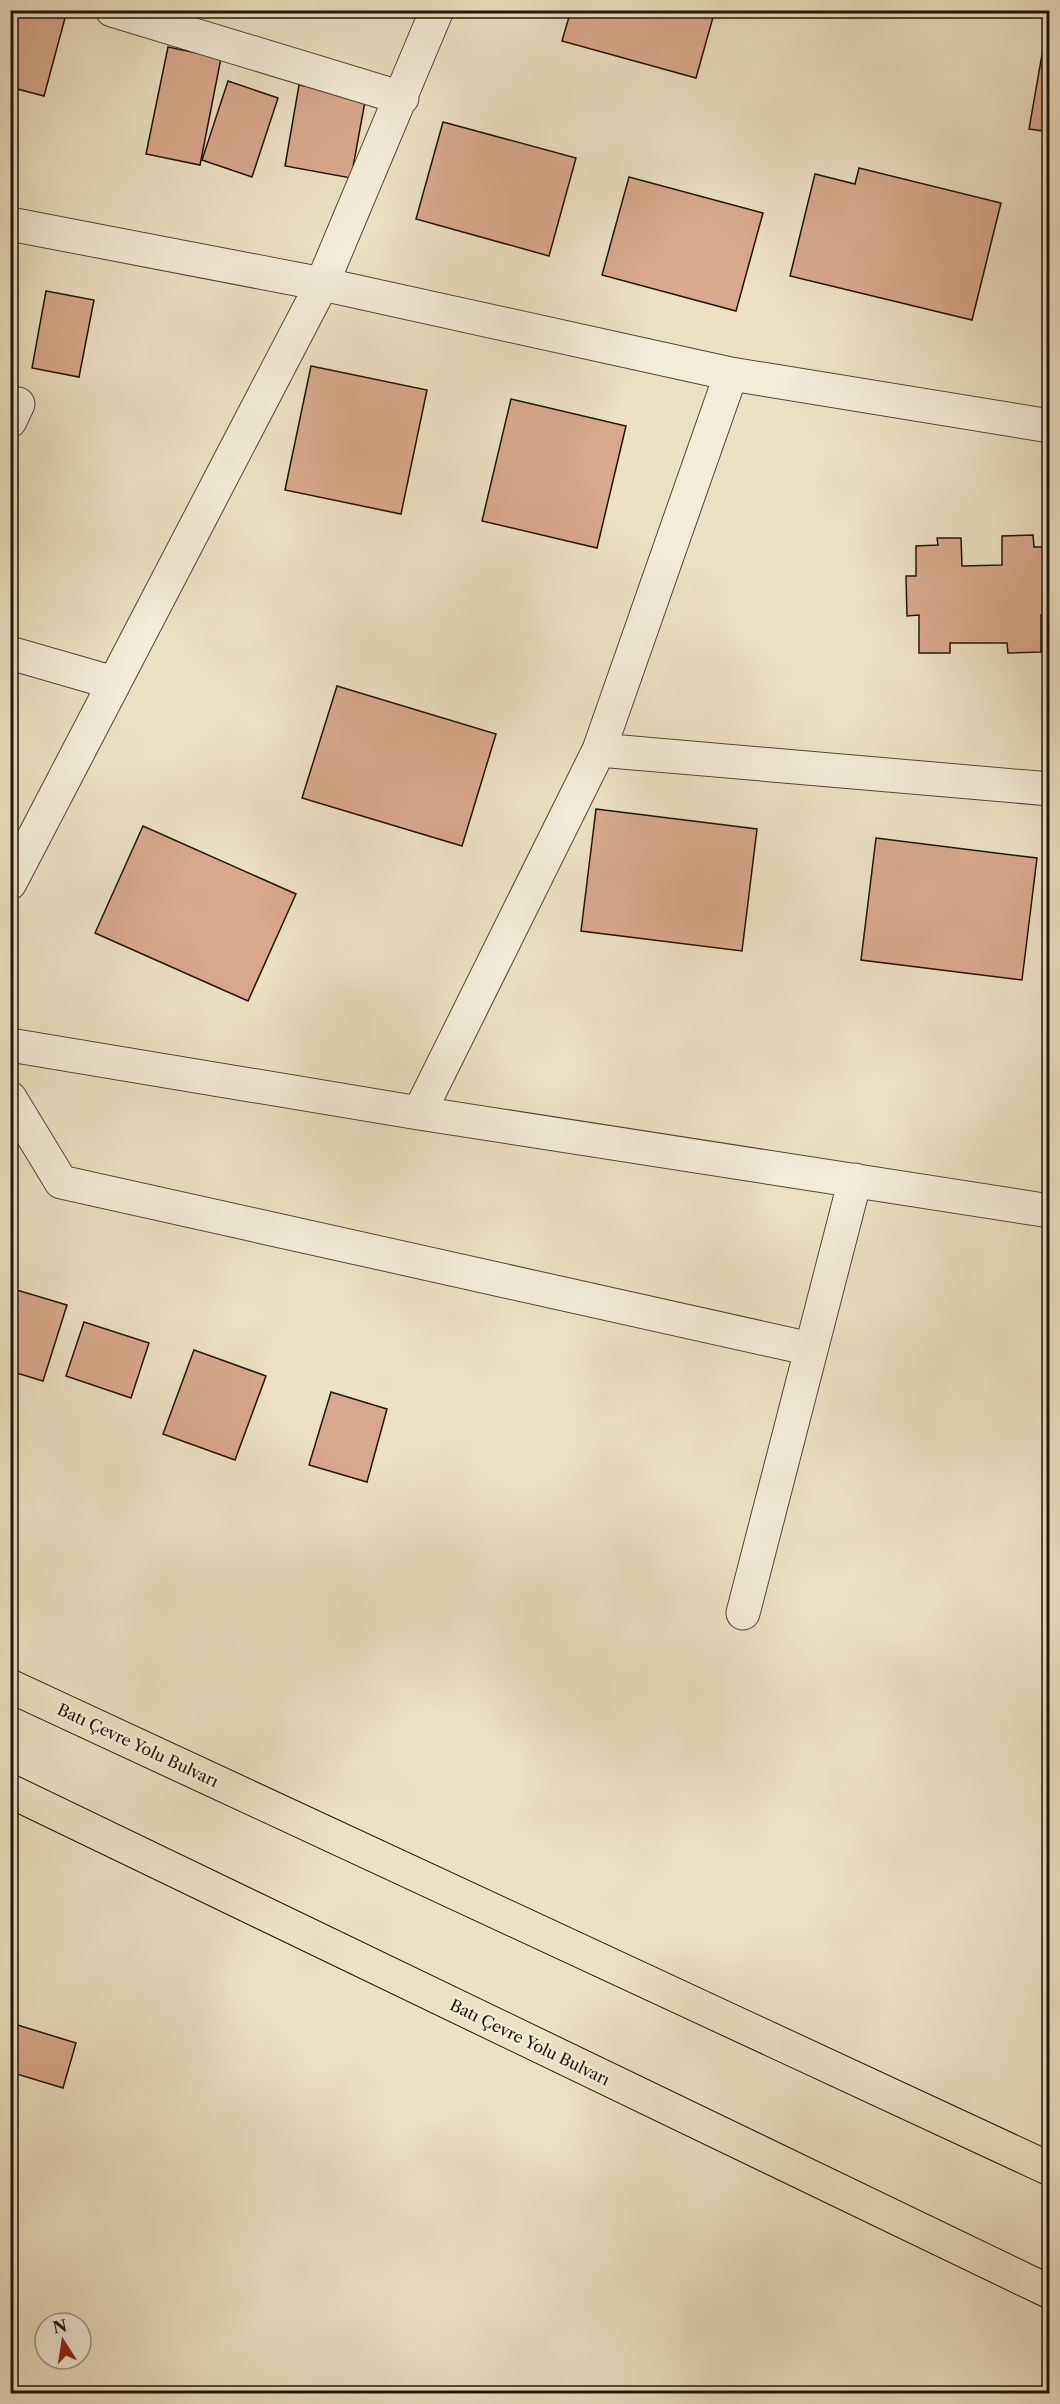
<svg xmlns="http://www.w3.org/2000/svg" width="1060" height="2404" font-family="'Libre Caslon Text',serif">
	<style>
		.building { fill: #d8a98c; stroke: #20140a; stroke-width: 1.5 }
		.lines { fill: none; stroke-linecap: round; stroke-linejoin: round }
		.minor-casing { stroke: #534738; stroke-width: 35 }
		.highway-casing { stroke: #20140a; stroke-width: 35 }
		.minor { stroke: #f3ecd9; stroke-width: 33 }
		.highway { stroke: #ece1c4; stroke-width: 33 }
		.labels { text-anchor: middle; stroke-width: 4.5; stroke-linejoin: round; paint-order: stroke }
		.street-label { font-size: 16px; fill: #20140a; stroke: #f3ecd9 }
	</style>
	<rect width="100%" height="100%" fill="#ece1c4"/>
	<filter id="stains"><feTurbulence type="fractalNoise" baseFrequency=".00333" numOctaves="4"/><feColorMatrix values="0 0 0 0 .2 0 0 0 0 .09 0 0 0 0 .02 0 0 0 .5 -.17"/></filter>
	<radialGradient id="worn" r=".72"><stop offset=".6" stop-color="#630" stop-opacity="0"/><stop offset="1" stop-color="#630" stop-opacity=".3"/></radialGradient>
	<!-- building -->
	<path class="building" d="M 10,10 L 38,10 L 65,18 L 44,96 L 17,89 L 10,113 Z
		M 571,10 L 715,10 L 696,78 L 562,41 Z
		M 1044,43 L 1050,44 L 1050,132 L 1029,129 Z
		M 168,47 L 221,58 L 200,165 L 146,154 Z
		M 228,81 L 278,98 L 252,177 L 202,160 Z
		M 299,85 L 366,96 L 351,178 L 285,166 Z
		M 443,122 L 576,158 L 549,256 L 416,219 Z
		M 859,168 L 1001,203 L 972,320 L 790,276 L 815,174 L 855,184 Z
		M 629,177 L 763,213 L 736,311 L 602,275 Z
		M 46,291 L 94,300 L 79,377 L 32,368 Z
		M 311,366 L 427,390 L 401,514 L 285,490 Z
		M 511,399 L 626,426 L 597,548 L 482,521 Z
		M 1033,535 L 1034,547 L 1049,547 L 1050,615 L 1041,615 L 1041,652 L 1008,653 L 1007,643 L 950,643 L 950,653 L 919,653 L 919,615 L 907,616 L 906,576 L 916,576 L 916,546 L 938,545 L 937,538 L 961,538 L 962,566 L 1002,565 L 1002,536 Z
		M 337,686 L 496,734 L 462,846 L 302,798 Z
		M 596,809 L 757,829 L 742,951 L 581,931 Z
		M 143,826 L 296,894 L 248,1001 L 95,933 Z
		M 876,838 L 1037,858 L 1022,980 L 861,960 Z
		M 10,1288 L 67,1305 L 43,1381 L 10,1371 Z
		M 84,1322 L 149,1343 L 131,1398 L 66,1376 Z
		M 194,1350 L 266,1376 L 235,1460 L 163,1434 Z
		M 331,1392 L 387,1409 L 367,1482 L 309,1465 Z
		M 11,2023 L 76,2043 L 63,2088 L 10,2072 Z"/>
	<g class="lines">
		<defs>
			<path id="minor" d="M 112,10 L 402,98
				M 10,224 L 322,284 L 731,374 L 1050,426
				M 10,421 L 18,404
				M 10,653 L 114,683
				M 599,750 L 1050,789
				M 10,883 L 322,284 L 437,10
				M 10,1045 L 419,1113 L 1050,1211
				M 10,1098 L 61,1182 L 811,1349
				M 419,1113 L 599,750 L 731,374
				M 743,1613 L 855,1180"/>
			<path id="highway" d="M 10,1686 L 1050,2169
				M 10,1791 L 1050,2292"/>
		</defs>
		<!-- minor casing -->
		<use href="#minor" class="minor-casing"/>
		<!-- highway casing -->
		<use href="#highway" class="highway-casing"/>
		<!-- minor -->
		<use href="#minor" class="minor"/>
		<!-- highway -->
		<use href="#highway" class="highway"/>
	</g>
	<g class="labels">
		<!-- street labels -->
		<g class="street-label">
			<text transform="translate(138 1745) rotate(25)" y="6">Batı Çevre Yolu Bulvarı</text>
			<text transform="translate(530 2042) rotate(26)" y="6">Batı Çevre Yolu Bulvarı</text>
		</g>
	</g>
	<!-- margin -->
	<rect width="1060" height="2404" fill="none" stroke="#ece1c4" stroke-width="36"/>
	<rect x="12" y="12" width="1036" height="2380" fill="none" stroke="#20140a" stroke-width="3"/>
	<rect x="18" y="18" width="1024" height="2368" fill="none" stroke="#20140a" stroke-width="1.5"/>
	<!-- north arrow -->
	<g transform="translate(63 2341) rotate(348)"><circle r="28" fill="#f3ecd9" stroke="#9f9686" stroke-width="1.5"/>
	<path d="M0-4.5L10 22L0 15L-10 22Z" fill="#8f2418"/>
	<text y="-9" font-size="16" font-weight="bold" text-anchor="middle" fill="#20140a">N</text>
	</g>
	<rect width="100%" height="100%" filter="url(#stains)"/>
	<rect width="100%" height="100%" fill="url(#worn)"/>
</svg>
